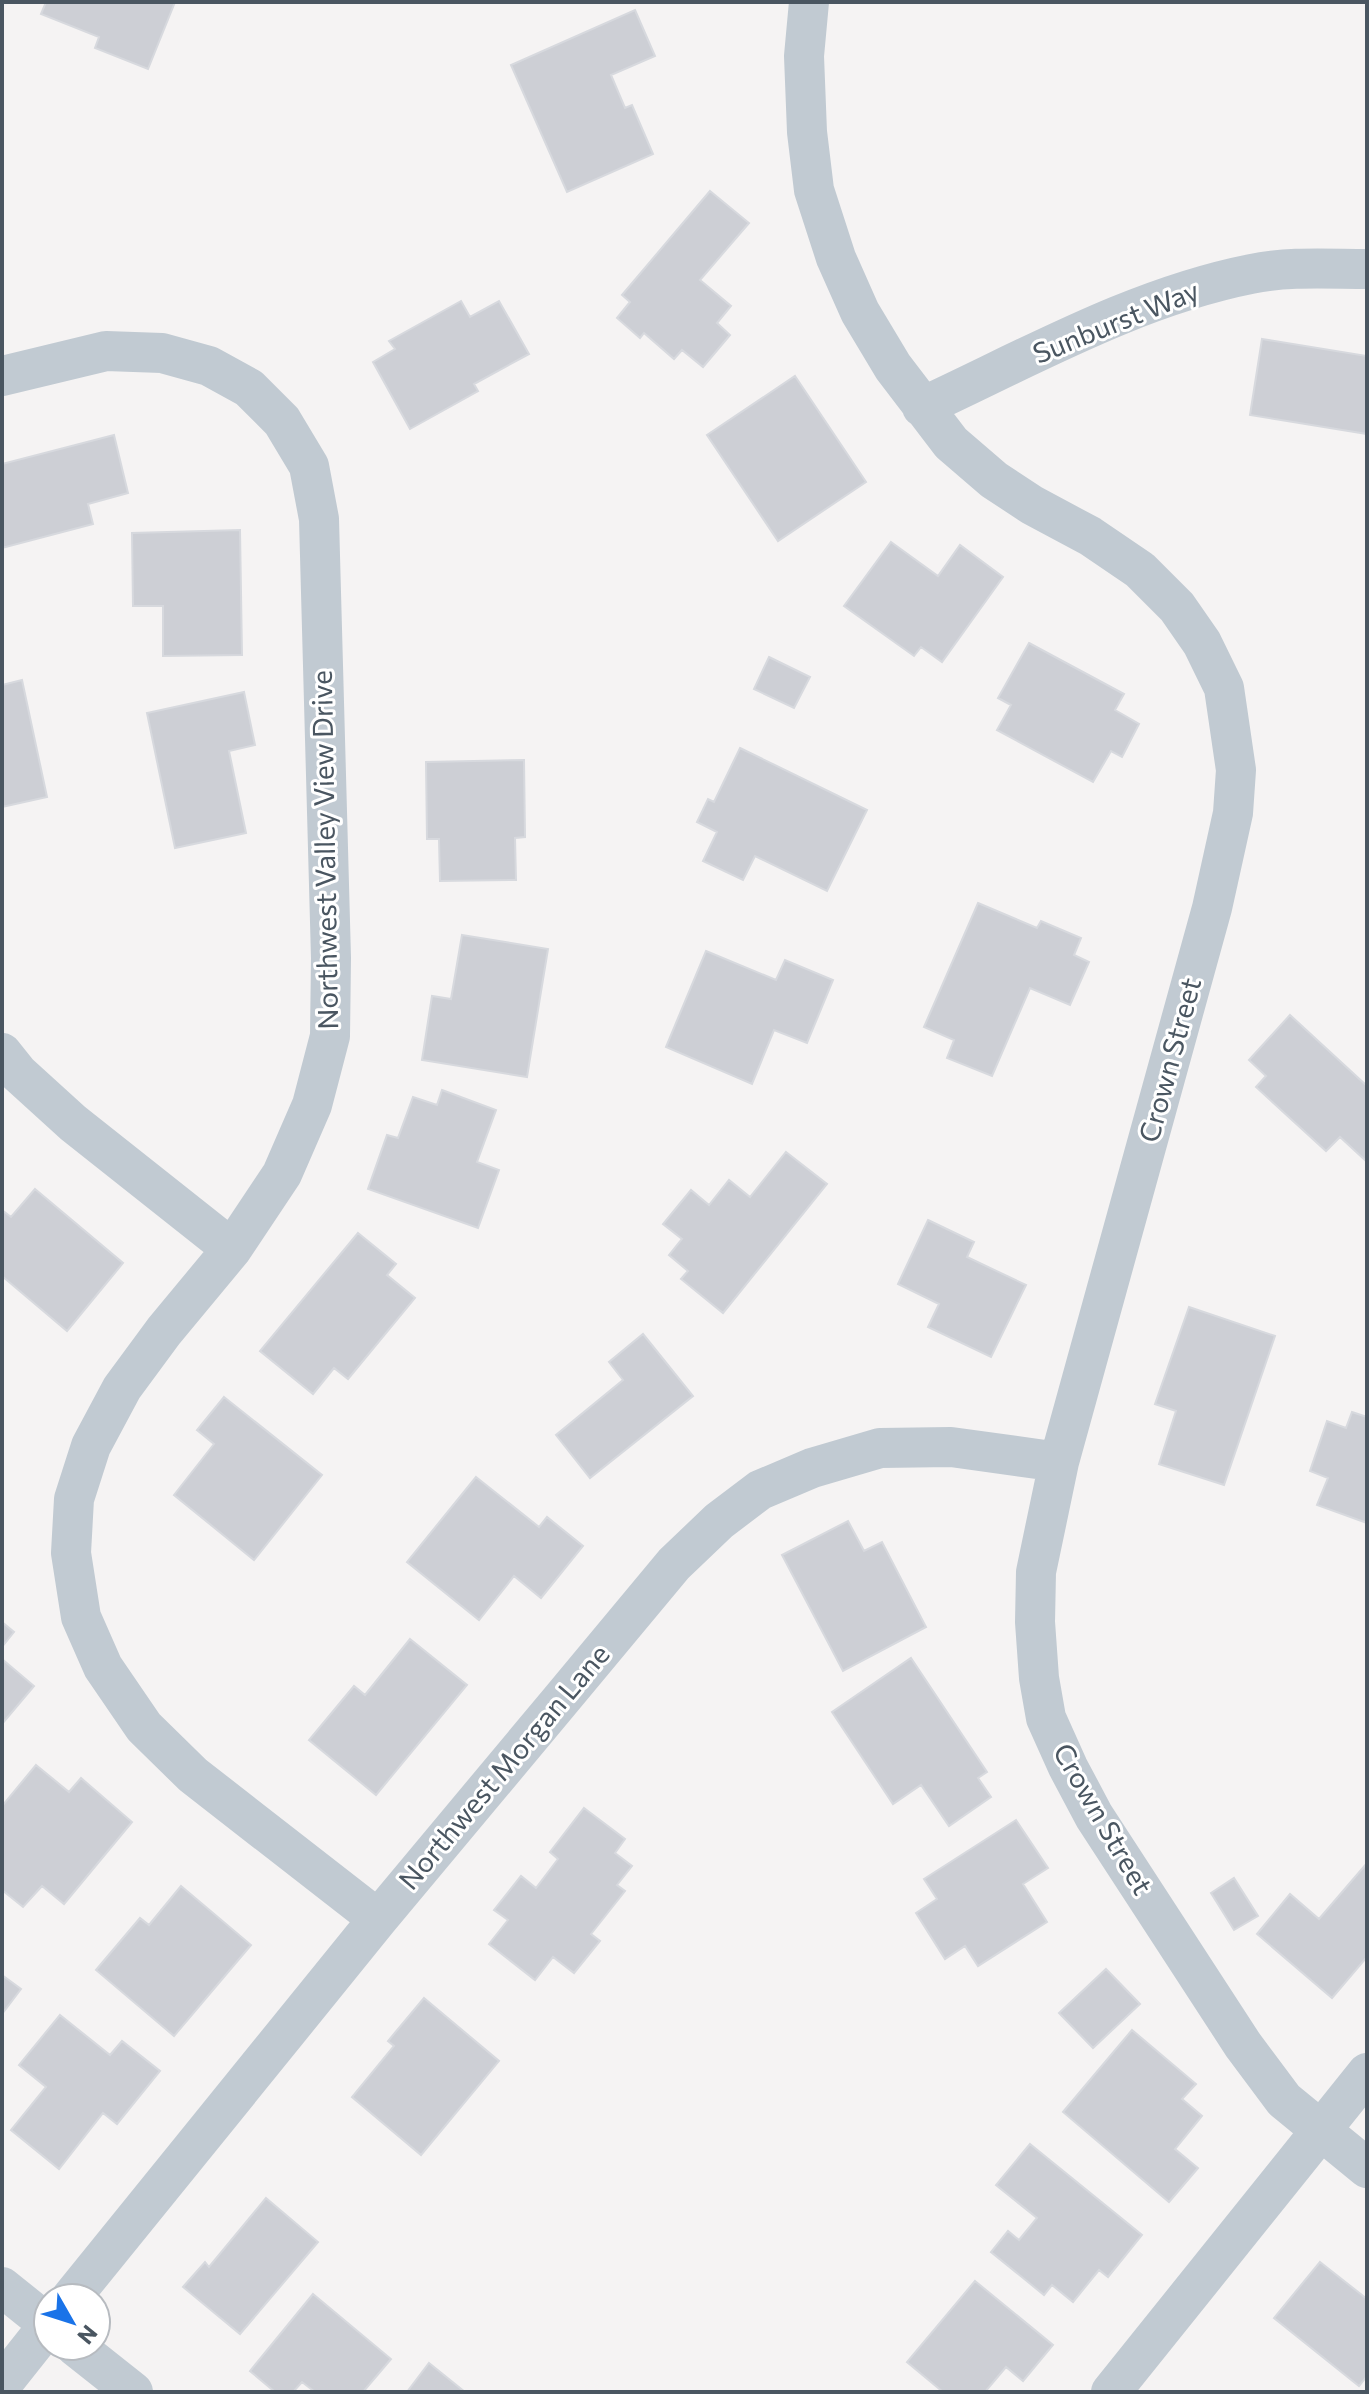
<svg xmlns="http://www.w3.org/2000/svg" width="1369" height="2394" font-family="Commissioner,sans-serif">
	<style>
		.building { fill: #cdcfd5; stroke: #d7d9de; stroke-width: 2 }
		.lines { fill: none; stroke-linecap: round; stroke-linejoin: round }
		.street { stroke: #c1cad2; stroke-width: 40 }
		.labels { text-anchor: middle; stroke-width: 6; stroke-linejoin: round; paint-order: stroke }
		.street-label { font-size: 28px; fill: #4a5661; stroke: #fff }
	</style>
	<rect width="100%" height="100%" fill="#f5f3f3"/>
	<!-- building -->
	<path class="building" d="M 46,2 L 175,2 L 148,69 L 95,48 L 99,37 L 41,14 Z
		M 635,10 L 655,56 L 611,75 L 625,108 L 632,105 L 653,154 L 567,192 L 511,65 Z
		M 710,191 L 749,223 L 700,280 L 731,306 L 717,323 L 730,335 L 703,367 L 682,350 L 674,359 L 644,333 L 640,338 L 617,318 L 630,302 L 622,295 Z
		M 461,301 L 470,317 L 499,301 L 529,354 L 474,384 L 478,391 L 410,429 L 373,362 L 395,349 L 389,341 Z
		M 1262,339 L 1367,356 L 1367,434 L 1250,415 Z
		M 795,376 L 866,482 L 778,541 L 707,435 Z
		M 114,435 L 128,493 L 88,504 L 93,524 L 2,548 L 2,464 Z
		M 240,530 L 242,655 L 163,656 L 163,606 L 133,606 L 132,533 Z
		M 891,542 L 938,576 L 960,545 L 1003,577 L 942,662 L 921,647 L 914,656 L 844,606 Z
		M 1029,643 L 1124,694 L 1115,710 L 1139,724 L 1122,757 L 1111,751 L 1093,782 L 997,730 L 1011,705 L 998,698 Z
		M 769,657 L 810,677 L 794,708 L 754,689 Z
		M 22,680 L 47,797 L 2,807 L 2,685 Z
		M 244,692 L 255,745 L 229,751 L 246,833 L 175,848 L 147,713 Z
		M 740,748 L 867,810 L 827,891 L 755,856 L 743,880 L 703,861 L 717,832 L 697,822 L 708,799 L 714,802 Z
		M 524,760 L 525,837 L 515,838 L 516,880 L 440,881 L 439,839 L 427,839 L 426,762 Z
		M 978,903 L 1037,928 L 1041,921 L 1081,938 L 1074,955 L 1089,962 L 1070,1005 L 1030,988 L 992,1076 L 947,1058 L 954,1040 L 924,1027 Z
		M 462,935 L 548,949 L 527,1077 L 422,1060 L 432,996 L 451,999 Z
		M 706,951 L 776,980 L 785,960 L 833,980 L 807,1043 L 774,1030 L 752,1084 L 666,1047 Z
		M 1290,1015 L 1367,1086 L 1367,1162 L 1340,1137 L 1326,1151 L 1256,1087 L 1266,1076 L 1249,1060 Z
		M 442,1090 L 496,1110 L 477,1162 L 499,1170 L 478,1228 L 368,1189 L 387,1135 L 398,1138 L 413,1097 L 437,1105 Z
		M 786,1152 L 827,1184 L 723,1313 L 681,1279 L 688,1271 L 669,1255 L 682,1239 L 663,1224 L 691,1190 L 709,1205 L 729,1180 L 750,1197 Z
		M 35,1189 L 123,1263 L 67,1331 L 2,1276 L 2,1210 L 11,1217 Z
		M 928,1220 L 974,1242 L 967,1257 L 1026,1285 L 991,1357 L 928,1327 L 939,1304 L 898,1284 Z
		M 358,1233 L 396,1264 L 387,1275 L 415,1298 L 348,1379 L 334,1368 L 313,1394 L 260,1351 Z
		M 1189,1307 L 1275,1336 L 1224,1485 L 1159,1464 L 1176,1411 L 1155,1404 Z
		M 643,1334 L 693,1396 L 590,1478 L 556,1435 L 623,1380 L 609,1362 Z
		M 224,1397 L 322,1475 L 254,1560 L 174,1495 L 214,1444 L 197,1430 Z
		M 1352,1412 L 1367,1417 L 1367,1523 L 1317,1505 L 1328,1478 L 1310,1471 L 1327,1421 L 1346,1428 Z
		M 476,1477 L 539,1527 L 547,1517 L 583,1546 L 541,1598 L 514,1576 L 479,1620 L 407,1562 Z
		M 848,1521 L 864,1551 L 882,1542 L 926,1627 L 843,1671 L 782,1555 Z
		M 2,1622 L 14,1632 L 2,1647 Z
		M 410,1639 L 467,1685 L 376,1795 L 309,1740 L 354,1686 L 365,1695 Z
		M 911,1658 L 987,1772 L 978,1778 L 991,1797 L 949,1826 L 921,1785 L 893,1804 L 832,1712 Z
		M 2,1659 L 34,1686 L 2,1724 Z
		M 36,1765 L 69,1792 L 81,1778 L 132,1822 L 64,1904 L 42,1886 L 23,1907 L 2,1890 L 2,1806 Z
		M 584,1808 L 625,1839 L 615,1853 L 632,1866 L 617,1885 L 625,1891 L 591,1934 L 600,1941 L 574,1973 L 553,1957 L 535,1980 L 489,1944 L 508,1920 L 494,1910 L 521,1876 L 536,1888 L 558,1859 L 550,1852 Z
		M 1016,1820 L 1048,1868 L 1023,1884 L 1047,1922 L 978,1966 L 965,1946 L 945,1959 L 916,1913 L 937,1899 L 924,1879 Z
		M 1367,1863 L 1367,1957 L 1332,1998 L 1257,1934 L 1290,1894 L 1319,1919 Z
		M 1234,1878 L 1258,1916 L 1234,1930 L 1211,1893 Z
		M 181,1886 L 251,1945 L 174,2036 L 96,1970 L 140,1918 L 149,1925 Z
		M 1106,1969 L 1140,2004 L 1093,2048 L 1059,2013 Z
		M 2,1975 L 21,1989 L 2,2014 Z
		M 424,1998 L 499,2061 L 421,2155 L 352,2097 L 394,2046 L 388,2041 Z
		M 60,2015 L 110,2055 L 122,2041 L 160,2071 L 117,2124 L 103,2113 L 59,2169 L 11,2130 L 46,2087 L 19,2065 Z
		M 1132,2030 L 1196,2084 L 1182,2099 L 1202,2116 L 1175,2149 L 1198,2168 L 1169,2202 L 1063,2112 Z
		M 1030,2144 L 1142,2235 L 1108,2277 L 1099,2270 L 1073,2302 L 1052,2285 L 1044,2295 L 991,2252 L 1008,2231 L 1019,2240 L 1037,2218 L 996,2185 Z
		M 266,2198 L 318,2242 L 240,2334 L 183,2287 L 205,2262 L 209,2267 Z
		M 1320,2262 L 1367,2299 L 1367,2376 L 1359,2386 L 1274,2318 Z
		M 975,2281 L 1053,2345 L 1023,2381 L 1006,2367 L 985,2392 L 943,2392 L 907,2362 Z
		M 313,2294 L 391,2359 L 363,2392 L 315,2392 L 302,2382 L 293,2392 L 275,2392 L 250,2371 Z
		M 429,2363 L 465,2392 L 407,2392 Z"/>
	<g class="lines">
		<!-- street -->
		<path class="street" d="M 809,2 L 804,56 L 807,132 L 814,190 L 836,258 L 860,312 L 893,367 L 951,443 L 994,480 L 1032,505 L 1090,536 L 1140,570 L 1177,607 L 1202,643 L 1224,688 L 1236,770 L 1233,813 L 1212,908 L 1059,1462 L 1036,1572 L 1035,1622 L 1039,1678 L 1046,1718 L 1068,1767 L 1094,1816 L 1243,2045 L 1284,2100 L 1367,2168
			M 2,376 L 106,351 L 162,353 L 209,366 L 249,388 L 282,421 L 309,466 L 319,519 L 331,958 L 330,1036 L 312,1105 L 282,1174 L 232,1249 L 164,1331 L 122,1388 L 91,1446 L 74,1499 L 71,1553 L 81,1617 L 103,1667 L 144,1727 L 193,1775 L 378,1919
			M 922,407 C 1028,358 1135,297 1251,274 C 1288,266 1329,269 1367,269
			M 2,1053 L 18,1073 L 73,1123 L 232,1249
			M 2,2287 L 48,2324
			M 71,2298 L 378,1919 L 560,1701 L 674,1564 L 719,1521 L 760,1490 L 812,1468 L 880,1448 L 951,1447 L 1059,1462
			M 75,2346 L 133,2392
			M 2,2384 L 48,2326
			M 1111,2392 L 1367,2073"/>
	</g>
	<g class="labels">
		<!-- street labels -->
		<g class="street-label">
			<text transform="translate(1116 322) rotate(-22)" y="10">Sunburst Way</text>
			<text transform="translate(325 850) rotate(-91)" y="10">Northwest Valley View Drive</text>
			<text transform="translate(1170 1060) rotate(-75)" y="10">Crown Street</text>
			<text transform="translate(504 1767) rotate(-50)" y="10">Northwest Morgan Lane</text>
			<text transform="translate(1103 1819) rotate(60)" y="10">Crown Street</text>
		</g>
	</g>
	<!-- border -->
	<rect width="1369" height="2394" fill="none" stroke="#4a5661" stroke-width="8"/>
	<!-- north arrow -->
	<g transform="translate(72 2322) rotate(129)"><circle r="38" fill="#ffffff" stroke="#b7bbc0" stroke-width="2"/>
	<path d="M0-6L14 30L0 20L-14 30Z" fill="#1a73e8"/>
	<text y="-12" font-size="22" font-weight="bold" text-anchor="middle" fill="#4a5661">N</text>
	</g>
</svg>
